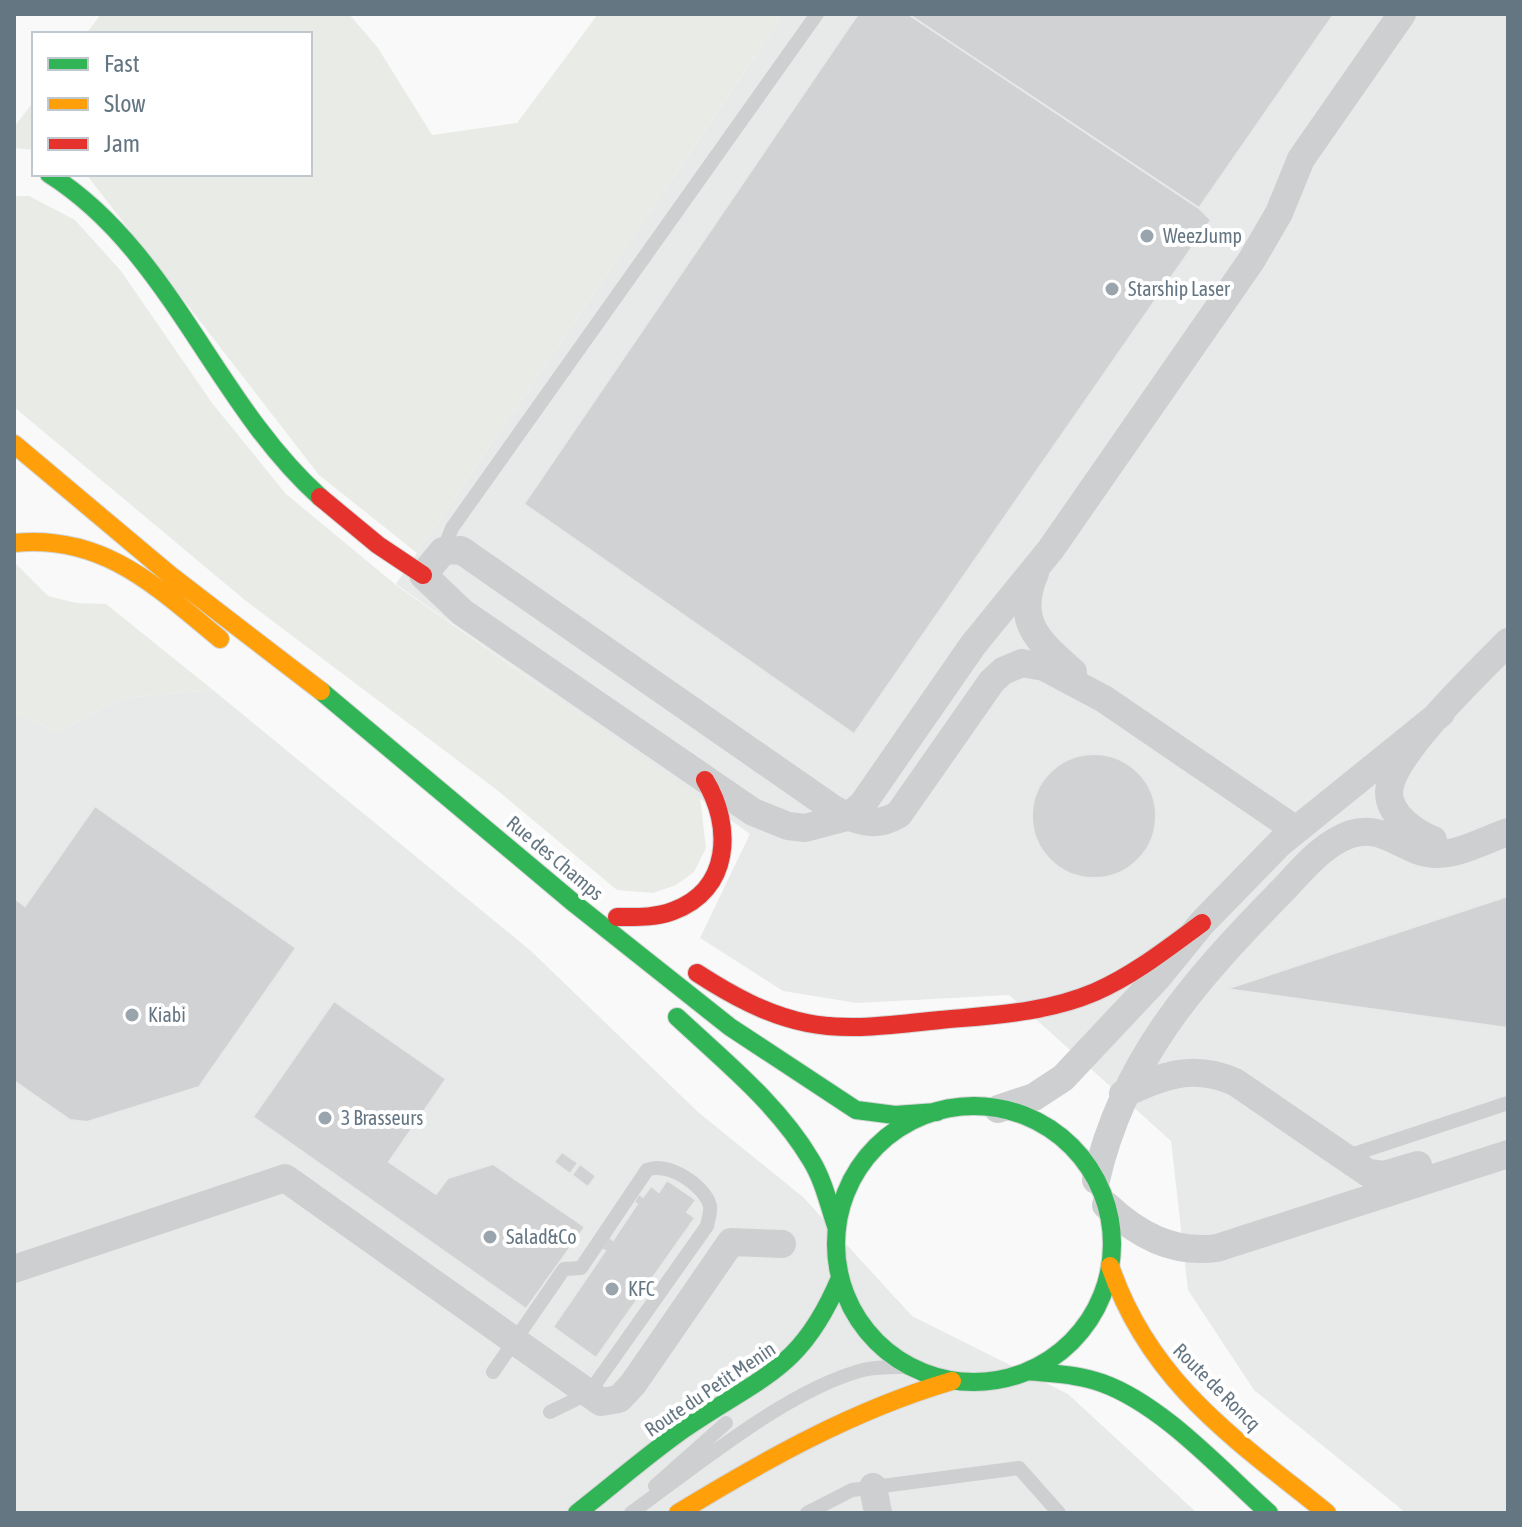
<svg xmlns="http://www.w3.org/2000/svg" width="1522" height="1527" font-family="'Asap Condensed',sans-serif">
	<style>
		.built { fill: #e8e9e9 }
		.green { fill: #e8ebe6 }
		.building { fill: #d0d2d3; stroke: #e8e8e8; stroke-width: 2 }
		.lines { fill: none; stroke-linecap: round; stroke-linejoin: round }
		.fast-casing { stroke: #d5d6d7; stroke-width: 20 }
		.slow-casing { stroke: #d5d6d7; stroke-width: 20 }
		.jam-casing { stroke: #d5d6d7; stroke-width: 20 }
		.lane { stroke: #cecfd0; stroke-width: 14 }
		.street { stroke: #cecfd0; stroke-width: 28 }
		.fast { stroke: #30b455; stroke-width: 18 }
		.slow { stroke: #ff9f0a; stroke-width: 18 }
		.jam { stroke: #e5322d; stroke-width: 18 }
		.poi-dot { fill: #99a4ac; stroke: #fff; stroke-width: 3 }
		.labels { text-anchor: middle; stroke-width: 8; stroke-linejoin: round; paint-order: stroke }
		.poi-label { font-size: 20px; fill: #657683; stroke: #fff; text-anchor: start }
		.street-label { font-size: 20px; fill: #657683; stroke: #fff }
	</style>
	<rect width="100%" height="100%" fill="#f9f9f9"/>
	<!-- built -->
	<path class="built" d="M 784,14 L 1508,14 L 1508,1513 L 1406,1513 L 1254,1390 L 1188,1290 L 1171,1141 L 1009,995 L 857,1003 L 783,991 L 700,938 L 750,834 L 396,584 Z
		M 213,690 L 531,951 L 698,1112 L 803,1197 L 912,1316 L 1068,1394 L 1197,1513 L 14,1513 L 14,714 L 58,732 L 121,698 Z"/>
	<!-- green -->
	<path class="green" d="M 101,14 L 349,14 L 378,48 L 432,135 L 517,123 L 598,14 L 784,14 L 417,553 L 319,475 L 86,174 L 310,174 L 310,34 L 86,34 Z
		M 34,101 L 34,150 L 14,148 L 14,127 Z
		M 14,196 L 29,196 L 75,220 L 121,271 L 212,403 L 286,494 L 396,585 L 700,798 L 706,848 L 694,872 L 676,885 L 653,893 L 617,890 L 497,790 L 246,601 L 14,407 Z
		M 14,562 L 48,596 L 76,603 L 106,604 L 213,690 L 121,698 L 58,732 L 14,714 Z"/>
	<!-- building -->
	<path class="building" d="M 858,14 L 908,14 L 1199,208 L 1211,220 L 854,734 L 524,504 Z
		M 908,14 L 1334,14 L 1199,208 Z
		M1032 816a62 62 0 1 1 124 0a62 62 0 1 1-124 0Z
		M 95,806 L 296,948 L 199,1087 L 87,1122 L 70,1120 L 14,1081 L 14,898 L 25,906 Z
		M 1508,896 L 1508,1028 L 1226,989 Z
		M 334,1001 L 446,1079 L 389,1162 L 436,1194 L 448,1178 L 493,1164 L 585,1227 L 526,1309 L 253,1117 Z
		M 562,1152 L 578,1163 L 570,1174 L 554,1162 Z
		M 580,1164 L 596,1176 L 588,1187 L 572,1175 Z
		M 667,1180 L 696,1200 L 687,1212 L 695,1218 L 596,1358 L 553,1327 L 605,1251 L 601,1249 L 609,1237 L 613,1240 L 637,1204 L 634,1202 L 639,1194 L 643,1197 L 651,1186 L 659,1192 Z"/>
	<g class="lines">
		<defs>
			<path id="fast" d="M 49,174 C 171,251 214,402 320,497
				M 321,691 L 575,904 L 730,1027 L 856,1110 L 895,1115 L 937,1112
				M 677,1017 C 724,1061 778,1104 811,1160 C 824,1181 829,1206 837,1229
				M836 1244a138 138 0 1 1 276 0a138 138 0 1 1-276 0Z
				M 1028,1371 C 1053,1374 1078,1374 1102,1383 C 1163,1405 1221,1470 1269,1513
				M 577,1513 C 613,1485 647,1455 684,1429 C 761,1376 801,1371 840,1278"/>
			<path id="slow" d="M 14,444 L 170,575 L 321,691
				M 14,543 C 103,534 156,586 220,639
				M 1110,1266 C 1150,1383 1235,1439 1327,1513
				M 678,1513 C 765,1460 853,1410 952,1381"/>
			<path id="jam" d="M 320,497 L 378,545 L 423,575
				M 617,917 C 636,917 655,918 673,911 C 731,890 733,826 705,780
				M 697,973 C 731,995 767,1015 807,1023 C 851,1032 896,1024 940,1020 C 993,1015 1046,1013 1095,992 C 1134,975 1168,948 1202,923"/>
		</defs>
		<!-- fast casing -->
		<use href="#fast" class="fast-casing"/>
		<!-- slow casing -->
		<use href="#slow" class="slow-casing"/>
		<!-- jam casing -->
		<use href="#jam" class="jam-casing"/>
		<!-- lane -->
		<path class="lane" d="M 443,551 L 452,528 L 817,14
			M 1345,1157 L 1508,1103
			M 493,1372 L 564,1269 L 581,1268 L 647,1170 C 667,1161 705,1185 710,1206 C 711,1212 708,1220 707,1226 L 589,1393 L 550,1412
			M 655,1486 L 726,1423
			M 631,1513 C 695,1467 787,1390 863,1370 C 879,1366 896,1367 912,1367
			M 807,1513 L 852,1490 L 1019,1468 L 1059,1513"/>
		<!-- street -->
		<path class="street" d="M 1035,573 C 1014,622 1039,642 1073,672
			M 1296,830 L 1104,699 L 1044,667 L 1022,663 L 1003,671 L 992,681 L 899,814 C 876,829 854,821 832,808 L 461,550 L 443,551 L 423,575 L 462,612 L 753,812 L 788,826 L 805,828 L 847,817 L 862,805 L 973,645 L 1051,549 L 1251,261 L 1279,213 L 1301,159 L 1402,14
			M 1433,840 C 1414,832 1389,815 1389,792 C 1391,754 1480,671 1508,642
			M 1123,1094 C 1163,1076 1192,1063 1235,1082 L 1368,1173 L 1384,1175 L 1418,1165
			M 998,1109 L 1034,1097 L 1063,1078 L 1158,977 L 1202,923 L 1280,843 L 1441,713
			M 1096,1180 C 1123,1061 1194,981 1277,896 C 1299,874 1321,844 1351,834 C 1386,823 1406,855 1438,854 C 1460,854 1487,839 1508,832
			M 1106,1205 C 1138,1235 1173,1254 1217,1248 L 1508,1154
			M 14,1269 L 285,1178 L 601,1402 L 619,1399 L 633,1384 L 731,1242 L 782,1244
			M 873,1487 L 878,1513"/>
		<!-- fast -->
		<use href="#fast" class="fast"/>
		<!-- slow -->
		<use href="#slow" class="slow"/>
		<!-- jam -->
		<use href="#jam" class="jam"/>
	</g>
	<!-- markers -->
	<g class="poi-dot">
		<circle cx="1147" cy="236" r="8"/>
		<circle cx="1112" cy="289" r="8"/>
		<circle cx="132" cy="1015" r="8"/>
		<circle cx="325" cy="1118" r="8"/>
		<circle cx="490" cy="1237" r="8"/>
		<circle cx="612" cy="1289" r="8"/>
	</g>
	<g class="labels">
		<!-- poi labels -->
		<g class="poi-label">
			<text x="1163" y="243">WeezJump</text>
			<text x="1128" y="296">Starship Laser</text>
			<text x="148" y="1022">Kiabi</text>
			<text x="341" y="1125">3 Brasseurs</text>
			<text x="506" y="1244">Salad&amp;Co</text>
			<text x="628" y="1296">KFC</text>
		</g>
		<!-- street labels -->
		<g class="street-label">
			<text transform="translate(555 858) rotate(40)" y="7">Rue des Champs</text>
			<text transform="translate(1217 1387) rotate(45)" y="7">Route de Roncq</text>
			<text transform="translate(710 1389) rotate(-34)" y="7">Route du Petit Menin</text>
		</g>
	</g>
	<!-- border -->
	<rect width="1522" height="1527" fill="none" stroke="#657683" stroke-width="32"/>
	<!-- legend -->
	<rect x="32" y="32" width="280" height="144" fill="#ffffff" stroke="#c1c8cd" stroke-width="2"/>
	<rect x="48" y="58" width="40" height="12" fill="#30b455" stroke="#c1c8cd" stroke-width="2"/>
	<text x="104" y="72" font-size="24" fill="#657683">Fast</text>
	<rect x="48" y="98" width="40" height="12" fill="#ff9f0a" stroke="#c1c8cd" stroke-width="2"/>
	<text x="104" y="112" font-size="24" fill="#657683">Slow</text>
	<rect x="48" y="138" width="40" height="12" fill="#e5322d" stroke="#c1c8cd" stroke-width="2"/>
	<text x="104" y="152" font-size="24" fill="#657683">Jam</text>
</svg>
